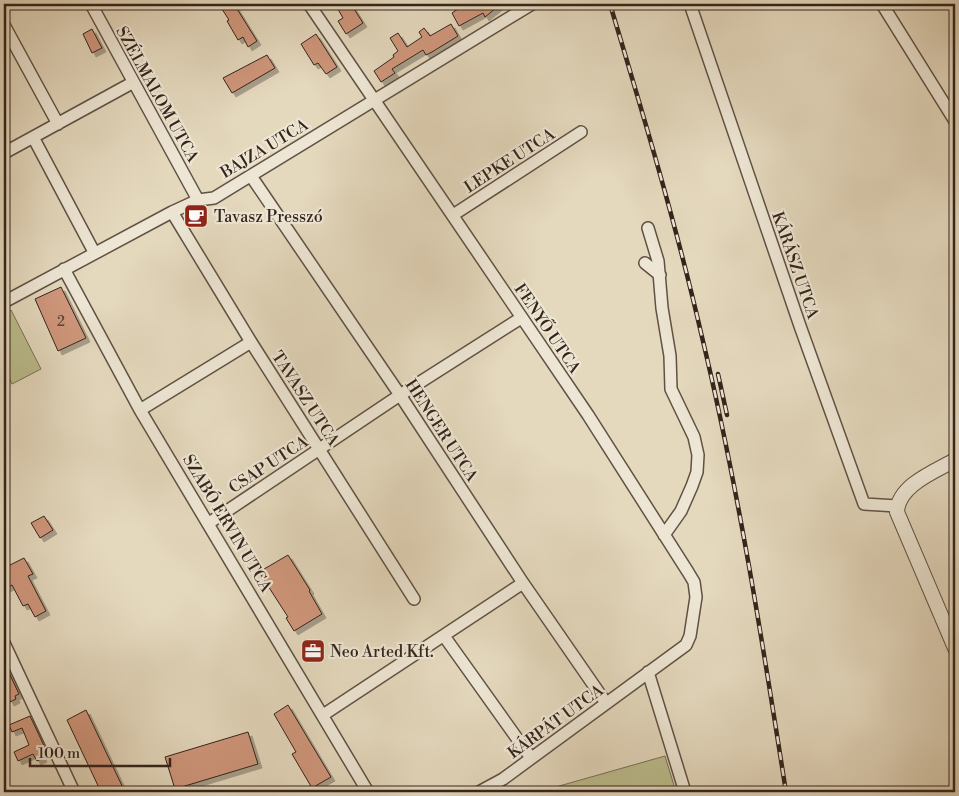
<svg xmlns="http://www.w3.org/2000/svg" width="959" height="796" font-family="'Libre Bodoni',serif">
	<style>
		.green { fill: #bbbc8c; stroke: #787054 }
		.building { fill: #d0977c; stroke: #34241c; filter: url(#shadow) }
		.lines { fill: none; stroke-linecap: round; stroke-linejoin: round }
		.minor-casing { stroke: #605144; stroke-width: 14 }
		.tertiary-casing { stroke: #605144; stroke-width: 16 }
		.minor { stroke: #ede6d4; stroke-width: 11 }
		.tertiary { stroke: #ede6d4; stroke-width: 14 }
		.rail-casing { stroke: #34241c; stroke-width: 4.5 }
		.rail { stroke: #ede6d4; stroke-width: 2.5; stroke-dasharray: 8; stroke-linecap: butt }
		.labels { text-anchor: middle; stroke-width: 4.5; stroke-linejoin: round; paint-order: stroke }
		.number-label { font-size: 14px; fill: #5b4134 }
		.street-label { font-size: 16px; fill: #34241c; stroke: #ede6d4 }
		.poi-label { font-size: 16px; fill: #34241c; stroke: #ede6d4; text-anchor: start }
	</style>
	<defs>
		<filter id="shadow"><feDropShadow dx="4" dy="4" stdDeviation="0" flood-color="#0004"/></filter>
	</defs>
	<rect width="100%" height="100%" fill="#e4d8bd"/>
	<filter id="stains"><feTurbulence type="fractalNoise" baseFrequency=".004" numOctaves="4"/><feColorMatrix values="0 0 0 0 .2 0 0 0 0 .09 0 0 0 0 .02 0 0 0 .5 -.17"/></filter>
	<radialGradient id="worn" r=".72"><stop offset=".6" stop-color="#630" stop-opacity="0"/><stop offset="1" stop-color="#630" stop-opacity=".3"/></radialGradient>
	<!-- green -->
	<path class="green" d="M 11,310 L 41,369 L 12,384 L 4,367 L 4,314 Z
		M 665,756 L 676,792 L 538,792 Z"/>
	<!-- building -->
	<path class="building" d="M 231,4 L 234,4 L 257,41 L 248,47 L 243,37 L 238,40 L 227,21 L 229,20 L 222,9 Z
		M 335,4 L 351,4 L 363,23 L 346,34 L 338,21 L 343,18 Z
		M 455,4 L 501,4 L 485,17 L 483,13 L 459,26 L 452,13 L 458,9 Z
		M 451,24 L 458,36 L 432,52 L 426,55 L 423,50 L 392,69 L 395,73 L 381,82 L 374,71 L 394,57 L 393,55 L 398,51 L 390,38 L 398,33 L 407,47 L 422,37 L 419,32 L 424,28 L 430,36 Z
		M 92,29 L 102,48 L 92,53 L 83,34 Z
		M 316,34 L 337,67 L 326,74 L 318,63 L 314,65 L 301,44 Z
		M 267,55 L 275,68 L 232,93 L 223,78 Z
		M 61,287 L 86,338 L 58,351 L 35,299 Z
		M 44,516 L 53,530 L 40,538 L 31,523 Z
		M 288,555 L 310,590 L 309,591 L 322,614 L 294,631 L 286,618 L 288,617 L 259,572 Z
		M 24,558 L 33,574 L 28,576 L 46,611 L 35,617 L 28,604 L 23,606 L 12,585 L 6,588 L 4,583 L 4,568 Z
		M 4,662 L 19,694 L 15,696 L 16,699 L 10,702 L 4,690 Z
		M 288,705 L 331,777 L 312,788 L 292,754 L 296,752 L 274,714 Z
		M 86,710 L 125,792 L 101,792 L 67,720 Z
		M 30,716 L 47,752 L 41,754 L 43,758 L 37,761 L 33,754 L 18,761 L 14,752 L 29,745 L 22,728 L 12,732 L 9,725 Z
		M 248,732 L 258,764 L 175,789 L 165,757 Z"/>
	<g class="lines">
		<defs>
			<path id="minor" d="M 91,4 L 198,200
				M 309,4 L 588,415 L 688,572 L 694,582 L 696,597 L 690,636 L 686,645 L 503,779 L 479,792
				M 690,4 L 800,326 L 864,504 L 897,506
				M 882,4 L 955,121
				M 4,25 L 58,124
				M 33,137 L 94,252
				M 4,153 L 132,83
				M 251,176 L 400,395 L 523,583 L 606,703
				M 172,212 L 251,342 L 414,599
				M 453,215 L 581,132
				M 648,228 L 658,261 L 662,308 L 670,356 L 671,389 L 694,437 L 698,455 L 697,472 L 692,486 L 681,511 L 664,535
				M 645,263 L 660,275
				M 64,269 L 140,410 L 368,792
				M 4,302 L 172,212 L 198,200 L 214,198 L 532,4
				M 140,410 L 251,342
				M 209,523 L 400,395 L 521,318
				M 444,636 L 531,758
				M 4,643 L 74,792
				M 648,672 L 685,792
				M 323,715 L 523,583"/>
			<path id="tertiary" d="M 955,460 C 936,471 898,485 897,512 L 955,648"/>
		</defs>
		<!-- minor casing -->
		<use href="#minor" class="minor-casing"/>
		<!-- tertiary casing -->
		<use href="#tertiary" class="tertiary-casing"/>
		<!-- minor -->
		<use href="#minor" class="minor"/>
		<!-- tertiary -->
		<use href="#tertiary" class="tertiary"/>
		<defs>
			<path id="rail" d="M 610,4 C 643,114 676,224 702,337 C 738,487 762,639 786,792
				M 718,374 L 727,415"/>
		</defs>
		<!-- rail casing -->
		<use href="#rail" class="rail-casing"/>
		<!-- rail -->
		<use href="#rail" class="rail"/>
	</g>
	<!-- icons -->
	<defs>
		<symbol id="cafe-square" viewBox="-11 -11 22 22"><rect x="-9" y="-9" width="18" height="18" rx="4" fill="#8f2418" stroke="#ede6d4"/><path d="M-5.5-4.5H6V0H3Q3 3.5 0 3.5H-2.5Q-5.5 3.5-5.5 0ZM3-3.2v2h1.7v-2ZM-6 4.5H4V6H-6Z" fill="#fff"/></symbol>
		<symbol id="office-square" viewBox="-11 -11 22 22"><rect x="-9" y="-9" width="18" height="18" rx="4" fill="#8f2418" stroke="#ede6d4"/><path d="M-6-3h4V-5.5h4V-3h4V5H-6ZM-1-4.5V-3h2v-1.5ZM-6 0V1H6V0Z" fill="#fff"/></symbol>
	</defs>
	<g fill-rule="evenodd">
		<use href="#cafe-square" x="182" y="202" width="28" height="28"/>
		<use href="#office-square" x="299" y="637" width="28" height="28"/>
	</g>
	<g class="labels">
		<!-- number labels -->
		<g class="number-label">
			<text x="61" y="326">2</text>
		</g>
		<!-- street labels -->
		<g class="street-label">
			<text transform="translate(158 94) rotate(61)" y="6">SZÉLMALOM UTCA</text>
			<text transform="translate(264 148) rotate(-31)" y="6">BAJZA UTCA</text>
			<text transform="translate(509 160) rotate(-33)" y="6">LEPKE UTCA</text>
			<text transform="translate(796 265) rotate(71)" y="6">KÁRÁSZ UTCA</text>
			<text transform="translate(548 328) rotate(56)" y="6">FENYŐ UTCA</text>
			<text transform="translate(306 398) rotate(57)" y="6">TAVASZ UTCA</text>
			<text transform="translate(442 430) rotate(57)" y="6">HENGER UTCA</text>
			<text transform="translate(268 464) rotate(-33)" y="6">CSAP UTCA</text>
			<text transform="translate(228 523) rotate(59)" y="6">SZABÓ ERVIN UTCA</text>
			<text transform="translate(555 721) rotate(-36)" y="6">KÁRPÁT UTCA</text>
		</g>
		<!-- poi labels -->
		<g class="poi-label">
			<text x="214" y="222">Tavasz Presszó</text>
			<text x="330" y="657">Neo Arted Kft.</text>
		</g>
	</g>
	<!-- margin -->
	<rect width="959" height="796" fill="none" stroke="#e4d8bd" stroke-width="20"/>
	<rect x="5" y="5" width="949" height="786" fill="none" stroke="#34241c" stroke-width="2.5"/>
	<rect x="10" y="10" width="939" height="776" fill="none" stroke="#34241c"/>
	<!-- scale -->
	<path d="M30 758v8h140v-8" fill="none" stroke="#34241c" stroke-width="2.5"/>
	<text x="38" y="758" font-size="15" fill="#34241c" stroke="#ede6d4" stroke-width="4" paint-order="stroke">100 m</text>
	<rect width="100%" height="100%" filter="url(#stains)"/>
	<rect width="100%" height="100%" fill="url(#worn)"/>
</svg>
